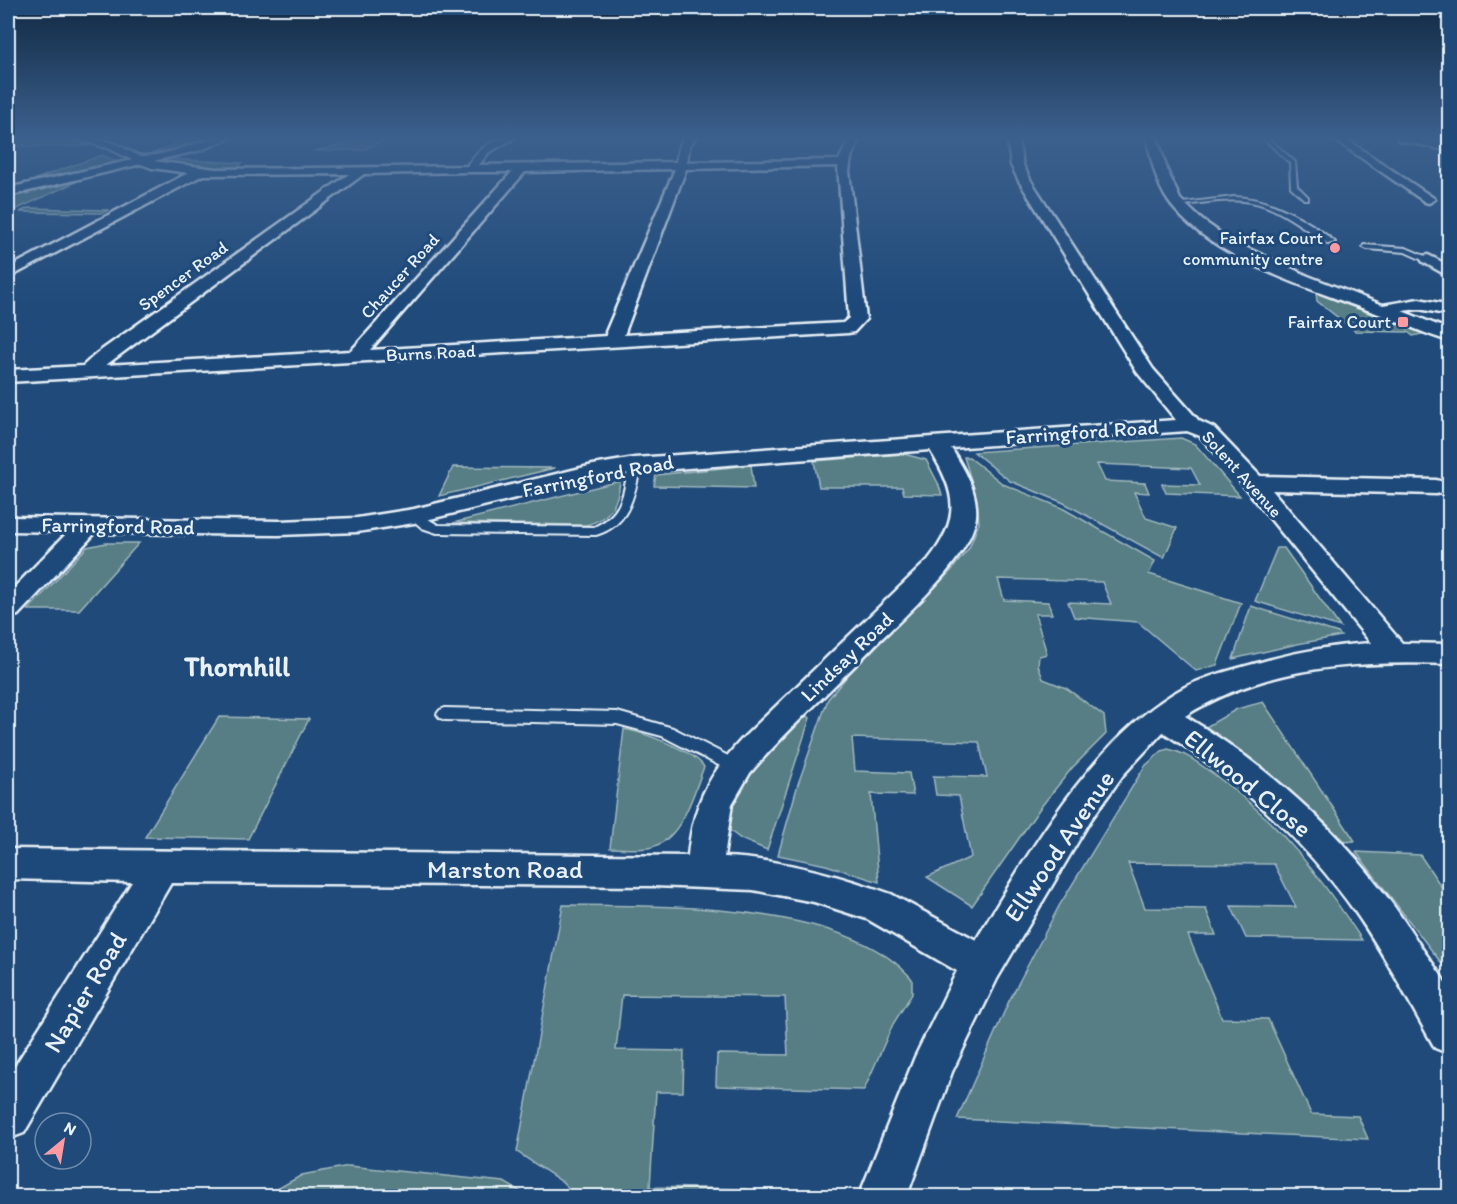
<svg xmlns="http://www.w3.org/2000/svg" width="1457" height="1204" font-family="Itim,sans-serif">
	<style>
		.green { fill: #577e84; stroke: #a0b8be; stroke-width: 1.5 }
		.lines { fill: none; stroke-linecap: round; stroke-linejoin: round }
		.lane-casing { stroke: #e8f1f8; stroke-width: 4 }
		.street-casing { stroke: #e8f1f8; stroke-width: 5 }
		.primary-casing { stroke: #e8f1f8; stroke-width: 5 }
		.lane { fill: #1f4a7a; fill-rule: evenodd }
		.street { fill: #1f4a7a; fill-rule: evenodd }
		.primary { fill: #1f4a7a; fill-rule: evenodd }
		.poi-dot { fill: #ff9aa2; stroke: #1f4a7a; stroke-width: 2 }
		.labels { text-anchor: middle; stroke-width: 6; stroke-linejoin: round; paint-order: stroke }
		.far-poi-label { font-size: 18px; fill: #e8f1f8; stroke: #1f4a7a; text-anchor: end }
		.far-street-label { font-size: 18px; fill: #e8f1f8; stroke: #1f4a7a }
		.street-label { font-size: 21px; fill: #e8f1f8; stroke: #1f4a7a }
		.near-street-label { font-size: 26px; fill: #e8f1f8; stroke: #1f4a7a }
		.district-label { font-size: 27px; font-weight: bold; fill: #e8f1f8; stroke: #1f4a7a }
	</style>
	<rect width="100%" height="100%" fill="#1f4a7a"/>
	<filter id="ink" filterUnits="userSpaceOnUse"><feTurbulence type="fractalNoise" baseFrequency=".0167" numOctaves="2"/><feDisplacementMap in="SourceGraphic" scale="12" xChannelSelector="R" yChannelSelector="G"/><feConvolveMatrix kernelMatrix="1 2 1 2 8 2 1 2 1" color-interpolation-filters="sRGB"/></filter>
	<g filter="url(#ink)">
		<!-- green -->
		<path class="green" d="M 21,137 L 63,140 L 90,146 L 8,146 L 8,143 Z
			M 192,137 L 220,137 L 189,149 L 149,155 Z
			M 361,137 L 390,137 L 363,150 L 314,151 L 346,144 Z
			M 102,155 L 120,163 L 35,179 Z
			M 167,159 L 242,163 L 234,170 L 198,167 L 160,161 Z
			M 93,174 L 17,209 L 8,209 L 8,194 Z
			M 28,208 L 109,210 L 102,213 L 20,212 Z
			M 1316,293 L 1419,332 L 1422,334 L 1413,336 L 1408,332 L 1355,331 L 1317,301 Z
			M 1181,438 L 1195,444 L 1240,496 L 1166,493 L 1162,484 L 1200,485 L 1191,468 L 1097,464 L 1105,481 L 1145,483 L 1149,493 L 1134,492 L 1146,518 L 1177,528 L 1164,558 L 1064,503 L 1010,481 L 974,452 Z
			M 904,454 L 926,460 L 938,483 L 942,495 L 904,494 L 902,487 L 819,487 L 814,461 Z
			M 964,457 L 969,457 L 1003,484 L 1062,508 L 1155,561 L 1149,574 L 1241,603 L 1217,665 L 1196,671 L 1138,622 L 1074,617 L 1068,602 L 1111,604 L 1102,582 L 998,579 L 1004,600 L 1048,602 L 1052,614 L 1035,614 L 1047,654 L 1039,656 L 1038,665 L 1043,679 L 1066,688 L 1104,716 L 1106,734 L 1072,768 L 1040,808 L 972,906 L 927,877 L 971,857 L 959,796 L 936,795 L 933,776 L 987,777 L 979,742 L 852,738 L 855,771 L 909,773 L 913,795 L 871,794 L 879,882 L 826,865 L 778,855 L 798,784 L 828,699 L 849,674 L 951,571 L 969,548 L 979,523 L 977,500 Z
			M 751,465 L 754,488 L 654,486 L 656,475 Z
			M 453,467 L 555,468 L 439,496 Z
			M 620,481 C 618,504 610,519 586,525 L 453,523 Z
			M 106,543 L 139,543 L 79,610 L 28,610 L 87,547 Z
			M 1277,548 L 1284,548 L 1340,627 L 1255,601 Z
			M 1251,606 L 1338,633 L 1341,636 L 1297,644 L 1233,659 Z
			M 1263,702 L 1355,841 L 1345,842 C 1302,798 1256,762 1204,728 L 1237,709 Z
			M 806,714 L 810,718 L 767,850 L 741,839 L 725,827 C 732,780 774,746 806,714 Z
			M 219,717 L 309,719 L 248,839 L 145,837 Z
			M 624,729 C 642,732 695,751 704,767 C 693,794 682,842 648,848 C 636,850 622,848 610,848 Z
			M 1168,749 C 1187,753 1201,765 1216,776 C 1277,820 1321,877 1362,940 L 1246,938 L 1231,906 L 1296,907 L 1274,864 L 1128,863 L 1145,908 L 1206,909 L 1216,935 L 1188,935 L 1222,1018 L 1268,1019 L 1311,1114 L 1358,1116 L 1368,1139 L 957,1119 L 1009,1001 L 1059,906 L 1145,766 L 1162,751 Z
			M 1356,852 L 1420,855 L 1449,898 L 1449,973 Z
			M 563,905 C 657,906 847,901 912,979 L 912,994 L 893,1024 L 864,1090 L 716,1086 L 717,1054 L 788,1055 L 785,997 L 622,995 L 616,1050 L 684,1051 L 683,1092 L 656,1092 L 650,1187 L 746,1189 L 752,1196 L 575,1196 L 564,1183 L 517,1152 Z
			M 349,1166 L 504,1182 L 528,1196 L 265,1196 L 302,1175 Z"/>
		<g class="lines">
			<defs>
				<path id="lane" d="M 1262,137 L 1267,137 L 1295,162 L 1297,186 L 1308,197 L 1308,199 L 1304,199 L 1291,187 L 1290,163 Z
					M 1234,197 C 1270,198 1308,219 1335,242 L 1328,244 C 1305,229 1279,207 1251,202 C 1227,198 1201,203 1177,206 L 1174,204 Z
					M 1364,245 L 1406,248 L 1432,259 L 1425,261 L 1405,252 L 1367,249 L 1363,247 Z
					M 635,462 L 641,465 C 634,495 630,525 596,535 L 437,533 L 422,528 L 408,516 L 410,513 L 418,513 L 438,525 L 594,527 C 624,513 623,494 629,465 Z
					M 445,708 L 617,712 L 673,728 L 742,763 L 744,767 L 742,771 L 736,773 L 730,771 L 662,736 L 617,724 L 445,720 L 440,718 L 437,714 L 440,710 Z"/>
				<path id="street" d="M 69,137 C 85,137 100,138 115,144 C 124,147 136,157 145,156 C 175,155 202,137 232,137 L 201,150 L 153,161 L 216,169 L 467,166 C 480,148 493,137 516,137 L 488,153 L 479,165 L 676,162 L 679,146 L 685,137 L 696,137 L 689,146 L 687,162 L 839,160 L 850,137 L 860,137 L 851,158 L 849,171 L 866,319 L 854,332 L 848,333 L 8,382 L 8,370 L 83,366 L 96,354 L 349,174 L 203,175 L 8,278 L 8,268 L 188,173 L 152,168 L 141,164 L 8,196 L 8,188 L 132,160 L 108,148 ZM 838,166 L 849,318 L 843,323 L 624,335 L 686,169 ZM 675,169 L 606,332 L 607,336 L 370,350 L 525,172 ZM 470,172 L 512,172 L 351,351 L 106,365 L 364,174 Z
					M 1007,137 L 1017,137 L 1023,165 L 1031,181 L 1153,369 L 1199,421 L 1214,428 L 1260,476 L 1436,480 L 1444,482 L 1447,487 L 1444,492 L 1436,494 L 1272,490 L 1402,643 L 1450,644 L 1450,664 C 1356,661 1267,665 1185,716 C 1281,774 1362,851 1421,947 C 1429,959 1447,981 1450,994 C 1453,1010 1450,1037 1450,1054 L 1435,1048 C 1409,1003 1386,956 1356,913 C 1305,841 1238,780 1163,732 L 1123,775 L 1090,821 L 997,979 L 952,1072 L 907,1196 L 859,1196 L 915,1057 L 957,971 L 867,919 L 814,902 L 753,890 L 654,886 L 171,883 L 24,1133 L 8,1139 L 8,1077 L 132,882 L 8,879 L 8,849 L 688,856 C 693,805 707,777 742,739 L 928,560 C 961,519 957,493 930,450 L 635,472 L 593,479 L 414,523 L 357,532 L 279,535 L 95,533 L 18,615 L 8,618 L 8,594 L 68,532 L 8,531 L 8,517 L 279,521 L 357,518 L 414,509 L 593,465 L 635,458 L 1176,420 L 1137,372 L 1019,181 L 1011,165 ZM 1187,431 L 1200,436 L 1230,469 L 1371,643 C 1335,645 1302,651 1268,660 C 1240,668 1211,674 1185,687 C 1094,736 1029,853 976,940 L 891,894 C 838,875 781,859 724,857 L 732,804 L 750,773 C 788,729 832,689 872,648 C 902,618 972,558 976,516 C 978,491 964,469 951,448 Z
					M 1147,137 L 1157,137 L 1167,170 L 1180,199 L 1202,220 L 1232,241 L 1308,276 L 1383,305 L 1419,299 L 1450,305 L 1450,315 L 1419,309 L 1402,311 L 1450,330 L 1450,341 C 1426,335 1403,323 1381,315 C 1317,291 1210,259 1169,202 C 1156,184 1151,159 1147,137 Z
					M 1331,137 L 1343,137 L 1435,199 L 1429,203 L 1425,202 Z
					M 1428,255 L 1450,266 L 1450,277 L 1423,262 L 1421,259 L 1423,256 Z"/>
				<path id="primary" d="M 1397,137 L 1422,137 L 1450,143 L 1450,151 L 1398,140 Z"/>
			</defs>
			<!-- lane casing -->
			<use href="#lane" class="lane-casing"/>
			<!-- street casing -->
			<use href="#street" class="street-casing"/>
			<!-- primary casing -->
			<use href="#primary" class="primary-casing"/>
			<!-- lane -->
			<use href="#lane" class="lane"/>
			<!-- street -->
			<use href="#street" class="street"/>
			<!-- primary -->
			<use href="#primary" class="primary"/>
		</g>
	</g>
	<!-- sky -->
	<linearGradient id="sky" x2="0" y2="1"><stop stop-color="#112943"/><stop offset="0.45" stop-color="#3c608d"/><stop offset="1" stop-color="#3c608d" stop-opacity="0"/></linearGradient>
	<rect width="1457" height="306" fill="url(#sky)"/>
	<!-- markers -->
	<g class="poi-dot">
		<circle cx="1335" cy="248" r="6"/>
		<rect x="1397" y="316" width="12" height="12" rx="3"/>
	</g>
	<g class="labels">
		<!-- far-poi labels -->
		<g class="far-poi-label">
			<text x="1323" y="244">Fairfax Court<tspan x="1323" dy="21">community centre</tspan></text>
			<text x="1391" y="328">Fairfax Court</text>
		</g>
		<!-- far-street labels -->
		<g class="far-street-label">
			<text transform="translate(183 276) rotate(-36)" y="6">Spencer Road</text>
			<text transform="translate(400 276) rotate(-48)" y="6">Chaucer Road</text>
			<text transform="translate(431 353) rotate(-3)" y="6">Burns Road</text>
			<text transform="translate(1242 474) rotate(48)" y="6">Solent Avenue</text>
		</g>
		<!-- street labels -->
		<g class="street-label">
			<text transform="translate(1082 432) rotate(-4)" y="7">Farringford Road</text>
			<text transform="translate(598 476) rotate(-11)" y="7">Farringford Road</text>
			<text transform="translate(118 526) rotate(1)" y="7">Farringford Road</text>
			<text transform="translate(847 657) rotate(-44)" y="7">Lindsay Road</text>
		</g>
		<!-- near-street labels -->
		<g class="near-street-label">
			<text transform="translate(1248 783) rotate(39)" y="9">Ellwood Close</text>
			<text transform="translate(1059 846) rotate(-56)" y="9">Ellwood Avenue</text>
			<text x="505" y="878">Marston Road</text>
			<text transform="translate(85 992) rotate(-59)" y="9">Napier Road</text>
		</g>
		<!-- district labels -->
		<g class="district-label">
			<text x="237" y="676">Thornhill</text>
		</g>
	</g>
	<!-- margin -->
	<rect width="1457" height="1204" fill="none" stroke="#1f4a7a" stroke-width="30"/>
	<rect x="15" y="15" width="1427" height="1174" fill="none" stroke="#e8f1f8" stroke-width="2" filter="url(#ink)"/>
	<!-- north arrow -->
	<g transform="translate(63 1141) rotate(30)"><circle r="28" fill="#1f4a7a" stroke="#6f8dac" stroke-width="1.5"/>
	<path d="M0-4.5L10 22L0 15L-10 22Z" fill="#ff9aa2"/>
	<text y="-9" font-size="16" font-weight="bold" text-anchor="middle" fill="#e8f1f8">N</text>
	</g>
</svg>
